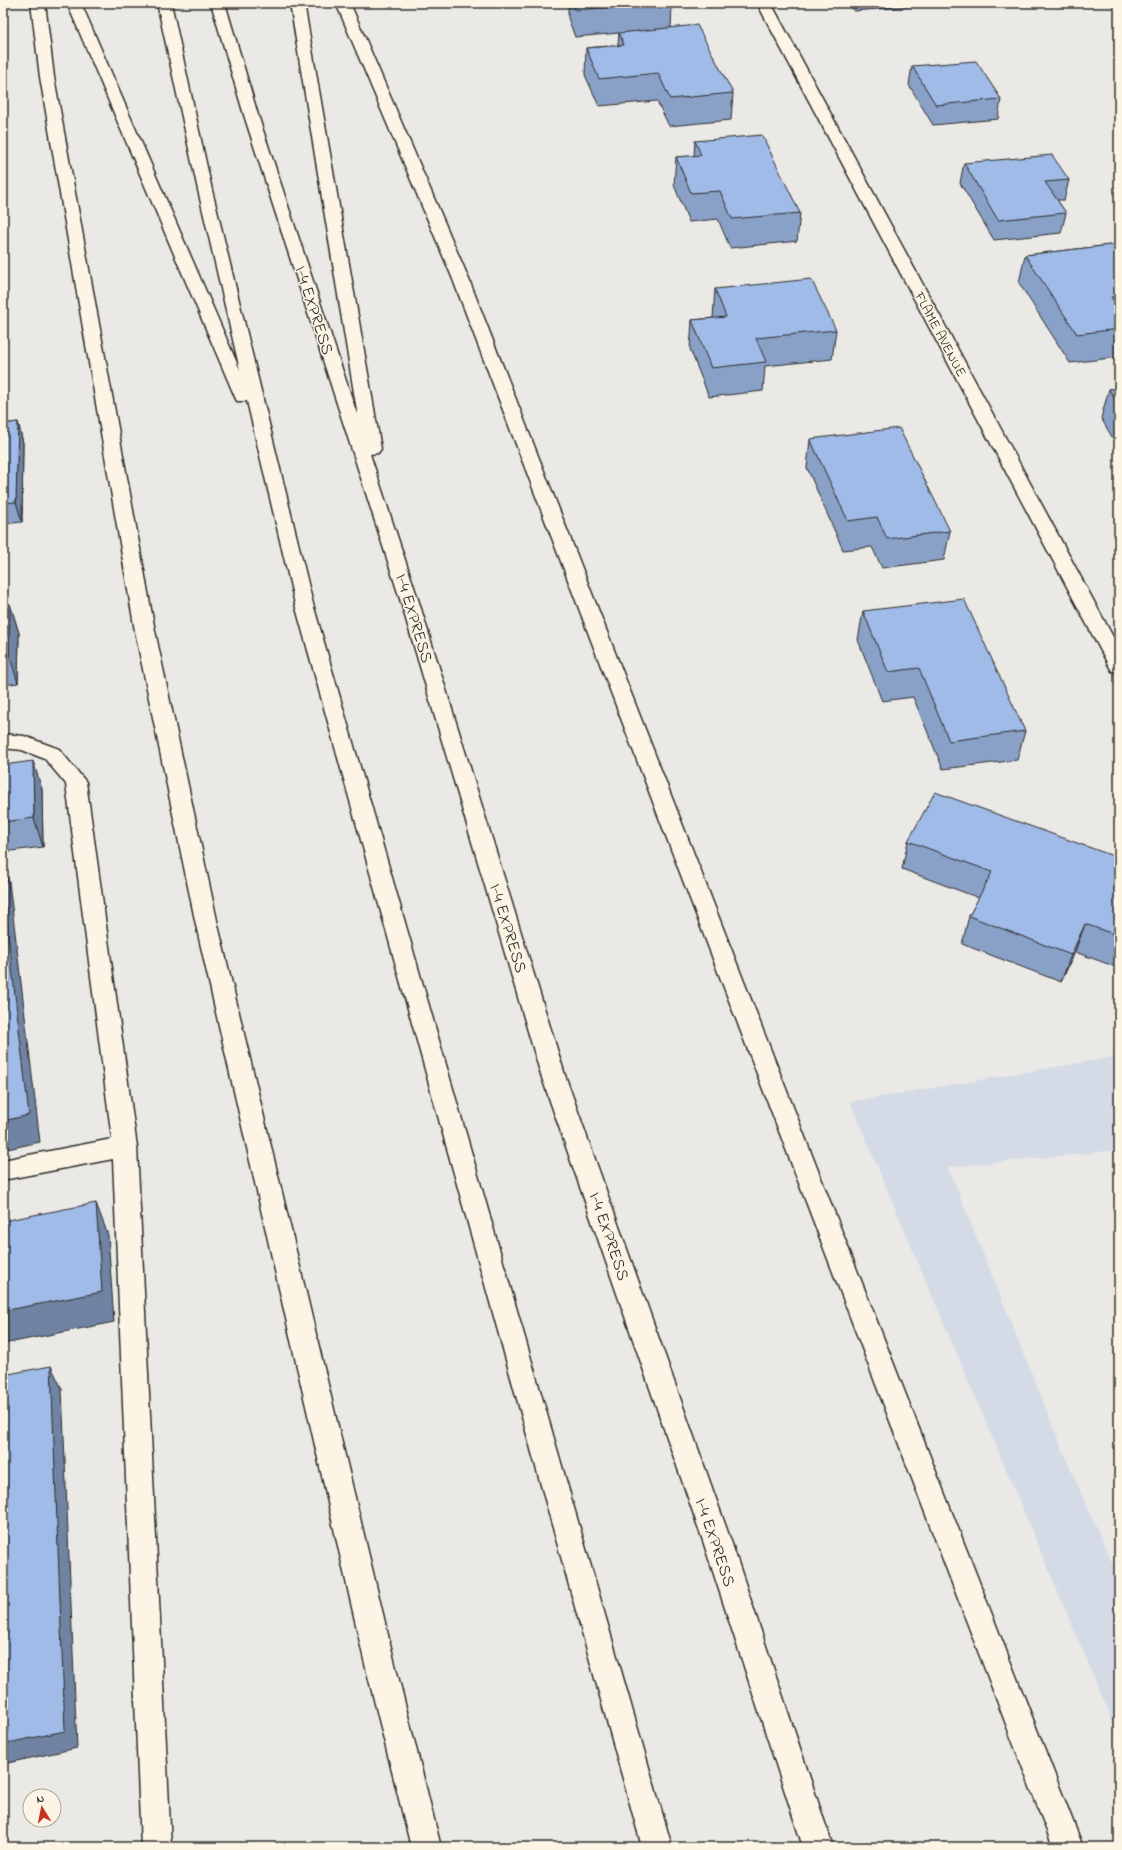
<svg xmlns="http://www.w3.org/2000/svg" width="1122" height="1850" font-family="'Indie Flower',sans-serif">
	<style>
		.built { fill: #d4dbe6 }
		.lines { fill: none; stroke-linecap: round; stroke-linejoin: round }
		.minor-casing { stroke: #2b2b2b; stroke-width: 3 }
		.highway-casing { stroke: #2b2b2b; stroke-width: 3 }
		.minor { fill: #fcf5e5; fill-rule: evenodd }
		.highway { fill: #fcf5e5; fill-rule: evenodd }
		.wall { fill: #8aa1c7; stroke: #2b2b2b }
		.shaded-wall { fill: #7083a2; stroke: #2b2b2b }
		.building { fill: #a0bbe7; stroke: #2b2b2b }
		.labels { text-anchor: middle; stroke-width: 3; stroke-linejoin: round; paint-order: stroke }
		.far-street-label { font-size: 14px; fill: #2b2b2b; stroke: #fcf5e5 }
		.street-label { font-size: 17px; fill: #2b2b2b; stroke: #fcf5e5 }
	</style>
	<rect width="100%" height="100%" fill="#eae9e5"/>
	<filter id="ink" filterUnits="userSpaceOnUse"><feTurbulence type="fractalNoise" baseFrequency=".025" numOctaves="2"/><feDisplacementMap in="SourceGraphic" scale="8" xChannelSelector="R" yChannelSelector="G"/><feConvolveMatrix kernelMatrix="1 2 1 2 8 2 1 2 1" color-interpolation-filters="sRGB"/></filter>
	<g filter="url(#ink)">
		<!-- built -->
		<path class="built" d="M 1119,1056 L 1119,1150 L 948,1167 L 1070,1468 L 1119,1578 L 1119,1736 L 850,1102 Z"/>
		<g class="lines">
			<defs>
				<path id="minor" d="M 757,3 L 771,3 L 1119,648 L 1119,673 L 1112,671 L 1109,666 Z
					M 3,734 L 24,736 L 59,749 L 86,782 L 137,1147 L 171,1847 L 141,1847 L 113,1159 L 3,1180 L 3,1160 L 112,1139 L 66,784 L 45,759 L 22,750 L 3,748 Z"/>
				<path id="highway" d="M 31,3 L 45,3 L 54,77 L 155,631 L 218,925 L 394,1660 L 441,1847 L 411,1847 L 364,1660 L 196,925 L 135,631 L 40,77 Z
					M 67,3 L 81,3 L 240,370 L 198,190 L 157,3 L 171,3 L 212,190 L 313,604 L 672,1847 L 642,1847 L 295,604 L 247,401 L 237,401 L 235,397 Z
					M 211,3 L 225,3 L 258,115 L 358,417 L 290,3 L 304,3 L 381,449 L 378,453 L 370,454 L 418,599 L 565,1075 L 731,1541 L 833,1847 L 803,1847 L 703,1541 L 541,1075 L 400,599 L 244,115 Z
					M 336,3 L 350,3 L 468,277 L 1083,1847 L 1053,1847 L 452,277 Z"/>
			</defs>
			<!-- minor casing -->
			<use href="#minor" class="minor-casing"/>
			<!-- highway casing -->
			<use href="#highway" class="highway-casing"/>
			<!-- minor -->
			<use href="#minor" class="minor"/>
			<!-- highway -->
			<use href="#highway" class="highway"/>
		</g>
		<!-- wall -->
		<path class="wall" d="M 568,3 L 672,3 L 671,28 L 733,93 L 731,120 L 669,126 L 657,101 L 599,106 L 585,75 L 586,48 L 618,45 L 619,33 L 575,37 L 568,18 Z
			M 849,3 L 917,3 L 916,6 L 854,11 Z
			M 912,66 L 1001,99 L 998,119 L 933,125 L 909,85 Z
			M 695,141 L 800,213 L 797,241 L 730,248 L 718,219 L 689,222 L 674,185 L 676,157 L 694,156 Z
			M 964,163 L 1069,180 L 1064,200 L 1057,200 L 1066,213 L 1061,233 L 994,240 L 960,183 Z
			M 1119,244 L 1119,357 L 1070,363 L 1019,283 L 1025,255 Z
			M 715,289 L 836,330 L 832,359 L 765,366 L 763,391 L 709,397 L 690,349 L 692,320 L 713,318 Z
			M 1119,388 L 1119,449 L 1101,418 L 1109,389 Z
			M 18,422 L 23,443 L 22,522 L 3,524 L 3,424 Z
			M 810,439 L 950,531 L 944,560 L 882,568 L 872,547 L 843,550 L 807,468 Z
			M 3,604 L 10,604 L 19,633 L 18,683 L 3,685 Z
			M 863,611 L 1025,731 L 1017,760 L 943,769 L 913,697 L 882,701 L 858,640 Z
			M 3,765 L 42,789 L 43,847 L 3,852 Z
			M 908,841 L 1119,858 L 1119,968 L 1075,952 L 1061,982 L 962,944 L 969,916 L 979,898 L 902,869 Z"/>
		<!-- shaded-wall -->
		<path class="shaded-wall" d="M 18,422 L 23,443 L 22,522 L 16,502 Z
			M 10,604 L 19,633 L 18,683 L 9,654 Z
			M 33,761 L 42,789 L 43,847 L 34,818 Z
			M 3,866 L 9,882 L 40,1142 L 3,1150 Z
			M 1085,924 L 1075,952 L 1061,982 L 1071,955 Z
			M 96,1203 L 108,1235 L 114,1322 L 3,1344 L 3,1311 Z
			M 51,1366 L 62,1389 L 77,1748 L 3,1764 L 3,1744 Z"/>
		<!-- building -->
		<path class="building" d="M 573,3 L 662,3 L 575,10 Z
			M 697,25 L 733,93 L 670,99 L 658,73 L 599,79 L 586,48 L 624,45 L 619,33 Z
			M 976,61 L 1001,99 L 936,105 L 912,66 Z
			M 762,135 L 800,213 L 732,219 L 720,191 L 691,193 L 676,157 L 701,155 L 695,141 Z
			M 1052,155 L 1069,180 L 1045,182 L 1066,213 L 998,220 L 964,163 Z
			M 1119,244 L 1119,296 L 1111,297 L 1119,308 L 1119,329 L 1077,334 L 1025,255 Z
			M 811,279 L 836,330 L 756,338 L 766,362 L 711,368 L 692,320 L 726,317 L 715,289 Z
			M 1119,388 L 1119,406 L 1109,389 Z
			M 18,422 L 16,502 L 3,503 L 3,424 Z
			M 899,428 L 950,531 L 887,539 L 877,517 L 848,521 L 810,439 Z
			M 964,599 L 1025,731 L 949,741 L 919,668 L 888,672 L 863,611 Z
			M 3,604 L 10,604 L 9,654 L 3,655 Z
			M 33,761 L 34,818 L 3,822 L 3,765 Z
			M 935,792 L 1119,858 L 1119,936 L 1085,924 L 1071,955 L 969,916 L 992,872 L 908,841 Z
			M 3,892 L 29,1115 L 3,1121 Z
			M 96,1203 L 102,1292 L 3,1311 L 3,1221 Z
			M 51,1366 L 65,1731 L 3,1744 L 3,1375 Z"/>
	</g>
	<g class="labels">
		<!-- far-street labels -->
		<g class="far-street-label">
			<text transform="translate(941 334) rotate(62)" y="5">FLAME AVENUE</text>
		</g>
		<!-- street labels -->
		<g class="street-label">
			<text transform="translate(315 310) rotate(72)" y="6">I-4 EXPRESS</text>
			<text transform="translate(415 618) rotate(73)" y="6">I-4 EXPRESS</text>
			<text transform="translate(509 928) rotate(73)" y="6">I-4 EXPRESS</text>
			<text transform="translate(610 1236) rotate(71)" y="6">I-4 EXPRESS</text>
			<text transform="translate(716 1542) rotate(71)" y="6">I-4 EXPRESS</text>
		</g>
	</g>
	<!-- margin -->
	<rect width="1122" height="1850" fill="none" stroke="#fcf5e5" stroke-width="16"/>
	<rect x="8" y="8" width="1106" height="1834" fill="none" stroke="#2b2b2b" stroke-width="1.5" filter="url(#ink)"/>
	<!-- north arrow -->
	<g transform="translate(42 1808) rotate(350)"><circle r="19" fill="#fcf5e5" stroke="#a8a49b"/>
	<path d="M0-3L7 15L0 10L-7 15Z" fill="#c8321e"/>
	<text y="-6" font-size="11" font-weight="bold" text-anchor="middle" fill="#2b2b2b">N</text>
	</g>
</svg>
